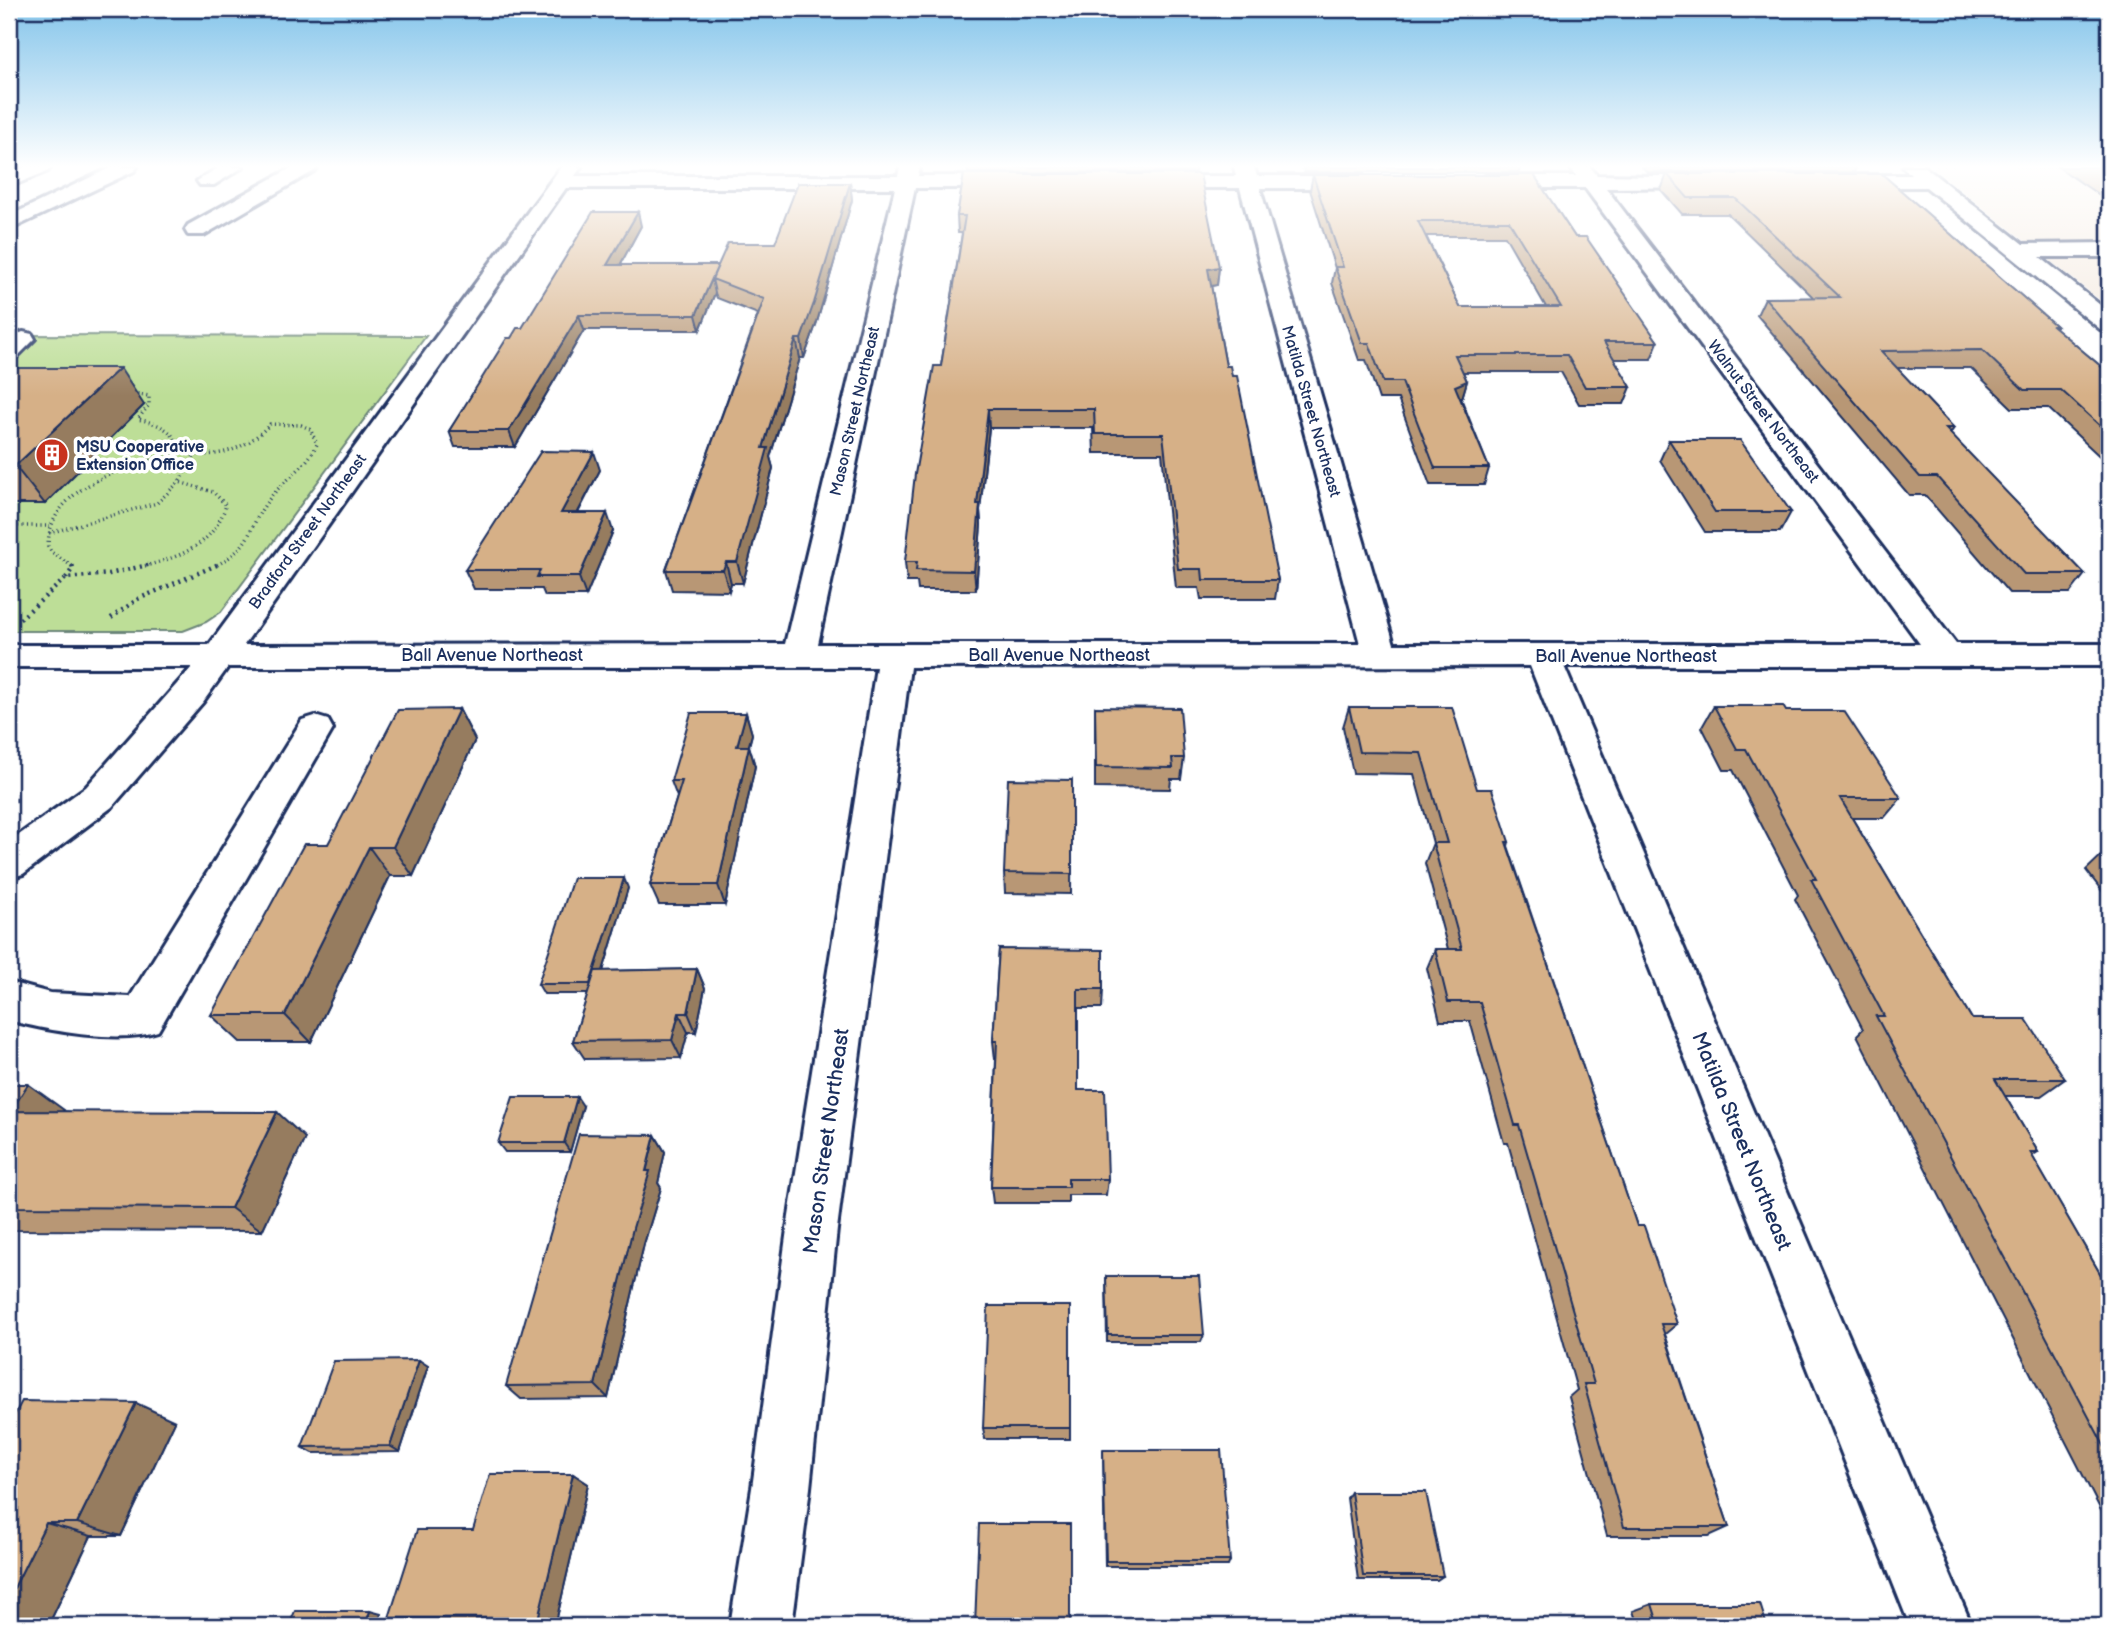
<svg xmlns="http://www.w3.org/2000/svg" width="2118" height="1635" font-family="'Balsamiq Sans',sans-serif">
	<style>
		.built { fill: #f3e7db }
		.green { fill: #bdde97; stroke: #6c867a; stroke-width: 2 }
		.lines { fill: none; stroke-linecap: round; stroke-linejoin: round }
		.minor-casing { stroke: #1b2f5e; stroke-width: 6 }
		.path-far1 { stroke: #1b2f5e; stroke-width: 3.5; stroke-dasharray: 1 3.5; stroke-linecap: butt }
		.path { stroke: #1b2f5e; stroke-width: 4.5; stroke-dasharray: 2 4.5; stroke-linecap: butt }
		.minor { fill: #fff; fill-rule: evenodd }
		.wall { fill: #b89774; stroke: #1b2f5e; stroke-width: 2; fill-rule: evenodd }
		.shaded-wall { fill: #967b5e; stroke: #1b2f5e; stroke-width: 2 }
		.building { fill: #d6b087; stroke: #1b2f5e; stroke-width: 2; fill-rule: evenodd }
		.labels { text-anchor: middle; stroke-width: 7; stroke-linejoin: round; paint-order: stroke }
		.far-street-label { font-size: 16px; fill: #1b2f5e; stroke: #fff }
		.far-poi-label { font-size: 16px; font-weight: bold; fill: #1b2f5e; stroke: #fff; text-anchor: start }
		.street-label { font-size: 18px; fill: #1b2f5e; stroke: #fff }
		.near-street-label { font-size: 21px; fill: #1b2f5e; stroke: #fff }
	</style>
	<rect width="100%" height="100%" fill="#fff"/>
	<filter id="ink" filterUnits="userSpaceOnUse"><feTurbulence type="fractalNoise" baseFrequency=".0143" numOctaves="2"/><feDisplacementMap in="SourceGraphic" scale="14" xChannelSelector="R" yChannelSelector="G"/><feConvolveMatrix kernelMatrix="1 2 1 2 8 2 1 2 1" color-interpolation-filters="sRGB"/></filter>
	<g filter="url(#ink)">
		<!-- built -->
		<path class="built" d="M 1931,167 L 2109,167 L 2109,307 Z"/>
		<!-- green -->
		<path class="green" d="M 9,335 L 426,336 L 221,612 L 206,622 L 183,631 L 9,631 Z"/>
		<g class="lines">
			<defs>
				<path id="minor" d="M 25,167 L 51,167 L 48,171 L 9,187 L 9,174 Z
					M 112,167 L 137,167 L 134,171 L 9,230 L 9,216 Z
					M 219,167 L 243,167 L 214,185 L 200,185 L 197,181 Z
					M 293,167 L 317,167 L 314,171 L 204,235 L 188,235 L 185,230 L 188,225 Z
					M 561,167 L 581,167 L 575,176 L 898,176 L 900,167 L 920,167 L 918,176 L 1016,176 L 1023,178 L 1026,182 L 1023,186 L 1016,188 L 915,188 L 818,644 L 1360,644 L 1240,188 L 1150,188 L 1143,186 L 1140,182 L 1143,178 L 1150,176 L 1236,176 L 1234,167 L 1254,167 L 1257,176 L 1362,176 L 1369,178 L 1372,182 L 1369,186 L 1362,188 L 1260,188 L 1394,644 L 1920,644 L 1585,188 L 1486,188 L 1479,186 L 1476,182 L 1479,178 L 1486,176 L 1576,176 L 1570,167 L 1590,167 L 1597,175 L 1723,177 L 1726,181 L 1723,185 L 1716,187 L 1606,188 L 1956,644 L 2109,644 L 2109,666 L 1564,666 L 1972,1626 L 1910,1626 L 1530,666 L 910,667 L 837,1229 L 810,1488 L 792,1626 L 730,1626 L 752,1488 L 787,1229 L 876,667 L 228,667 L 203,702 L 112,807 L 23,874 L 9,878 L 9,842 L 86,787 L 192,667 L 9,667 L 9,645 L 209,645 ZM 566,188 L 895,188 L 785,644 L 244,645 Z
					M 1903,167 L 1925,167 L 2023,244 L 2109,243 L 2109,257 L 2040,257 L 2109,312 L 2109,331 L 2100,329 L 1926,187 L 1839,187 L 1832,185 L 1829,181 L 1832,177 L 1839,175 L 1911,175 Z
					M 23,332 L 32,334 L 35,339 L 18,356 L 9,358 L 9,338 Z
					M 315,716 L 328,720 L 333,729 L 158,1031 C 120,1044 48,1031 9,1020 L 9,982 L 50,993 L 130,997 L 302,720 Z"/>
			</defs>
			<!-- minor casing -->
			<use href="#minor" class="minor-casing"/>
			<!-- path-far1 -->
			<path class="path-far1" d="M 133,393 L 149,396 L 149,405 L 138,419 C 159,424 174,429 180,451 C 214,461 246,450 270,424 L 301,425 L 310,429 L 317,444 C 307,467 285,479 270,498 C 246,528 255,545 215,566
				M 9,526 L 50,526
				M 49,533 L 157,503 L 179,482
				M 72,566 L 51,552 L 48,546 C 49,483 133,466 180,451
				M 145,566 C 183,556 214,544 226,505 L 213,492 L 179,482 L 194,456"/>
			<!-- path -->
			<path class="path" d="M 66,578 L 73,568 L 72,564
				M 111,618 L 138,599 L 219,564
				M 20,619 L 66,578 L 109,574 L 152,564
				M 9,800 L 20,800"/>
			<!-- minor -->
			<use href="#minor" class="minor"/>
		</g>
		<!-- wall -->
		<path class="wall" d="M 967,167 L 1196,167 L 1195,172 L 968,173 Z
			M 1303,167 L 1520,167 L 1519,172 L 1304,172 Z
			M 1642,167 L 1857,167 L 1854,172 L 1647,172 Z
			M 2058,167 L 2109,167 L 2109,201 L 2108,201 Z
			M 964,174 L 1219,267 L 1217,285 L 1211,286 L 1226,366 L 1278,580 L 1275,599 L 1201,599 L 1199,588 L 1176,588 L 1162,453 L 1094,453 L 1093,428 L 989,428 L 980,510 L 981,524 L 976,590 L 918,590 L 917,582 L 907,582 L 905,562 L 941,366 L 962,233 L 958,233 L 957,216 Z
			M 1667,174 L 1882,174 L 2056,326 L 2055,328 L 2109,373 L 2109,465 L 2048,408 L 2012,408 L 1971,368 L 1897,368 L 1954,428 L 1950,434 L 2085,574 L 2070,593 L 2009,593 L 1925,495 L 1909,495 L 1757,315 L 1765,298 L 1814,298 L 1728,214 L 1682,214 L 1661,190 Z
			M 1313,175 L 1534,175 L 1575,237 L 1658,342 L 1651,359 L 1614,359 L 1631,387 L 1624,404 L 1579,404 L 1561,372 L 1463,372 L 1467,381 L 1462,398 L 1461,398 L 1489,468 L 1484,485 L 1430,485 L 1398,399 L 1379,399 L 1366,360 L 1359,360 L 1332,283 L 1335,268 L 1310,190 ZM 1426,236 L 1505,236 L 1546,307 L 1460,307 Z
			M 850,183 L 852,200 L 817,322 L 804,358 L 800,358 L 770,457 L 773,468 L 743,583 L 731,583 L 729,591 L 672,590 L 666,570 L 758,314 L 717,298 L 715,293 L 700,330 L 584,330 L 515,447 L 455,447 L 449,431 L 511,338 L 641,226 L 620,265 L 718,265 L 775,243 Z
			M 9,368 L 144,405 L 45,504 L 9,504 Z
			M 1669,440 L 1791,512 L 1780,532 L 1705,532 L 1660,460 Z
			M 600,470 L 578,513 L 613,531 L 586,596 L 545,596 L 542,589 L 474,589 L 465,570 Z
			M 1714,706 L 1786,711 L 1901,798 L 1884,818 L 1852,818 L 1972,1019 L 2065,1079 L 2041,1096 L 2005,1096 L 2038,1152 L 2032,1156 L 2109,1289 L 2109,1526 L 1857,1035 L 1863,1029 L 1795,899 L 1798,895 L 1733,770 L 1724,770 L 1702,727 Z
			M 1095,707 L 1184,758 L 1181,779 L 1171,779 L 1170,789 L 1095,788 Z
			M 1349,707 L 1477,789 L 1509,842 L 1508,846 L 1637,1226 L 1677,1324 L 1665,1334 L 1729,1527 L 1709,1536 L 1607,1536 L 1569,1397 L 1577,1390 L 1508,1143 L 1504,1143 L 1470,1021 L 1440,1021 L 1427,968 L 1435,949 L 1448,949 L 1425,863 L 1433,843 L 1414,774 L 1353,773 L 1343,727 Z
			M 459,709 L 475,740 L 413,876 L 390,876 L 311,1042 L 240,1042 L 211,1015 L 328,844 Z
			M 746,713 L 752,734 L 749,746 L 755,766 L 725,905 L 659,905 L 650,885 L 677,797 L 671,781 Z
			M 1072,780 L 1071,894 L 1005,893 L 1004,873 Z
			M 2109,848 L 2109,900 L 2086,870 Z
			M 628,888 L 603,971 L 697,969 L 705,988 L 696,1032 L 688,1032 L 681,1058 L 585,1059 L 573,1041 L 588,994 L 544,994 L 538,984 Z
			M 999,949 L 1103,989 L 1102,1008 L 1078,1008 L 1078,1090 L 1108,1179 L 1106,1195 L 1068,1195 L 1068,1203 L 993,1203 L 991,1187 L 996,1059 L 995,1059 L 993,1041 Z
			M 9,1084 L 64,1111 L 305,1138 L 262,1231 L 13,1230 L 9,1228 Z
			M 583,1106 L 570,1152 L 505,1152 L 498,1143 Z
			M 655,1135 L 665,1152 L 658,1183 L 661,1188 L 644,1244 L 608,1398 L 521,1399 L 506,1386 Z
			M 1106,1276 L 1204,1335 L 1201,1342 L 1107,1342 Z
			M 428,1366 L 400,1452 L 313,1453 L 302,1447 Z
			M 175,1421 L 121,1536 L 91,1536 L 48,1626 L 9,1626 L 9,1425 Z
			M 983,1428 L 1070,1428 L 1070,1439 L 985,1439 Z
			M 1103,1450 L 1230,1561 L 1228,1566 L 1105,1566 Z
			M 573,1474 L 588,1484 L 555,1626 L 411,1625 L 389,1618 L 473,1530 Z
			M 1351,1492 L 1443,1576 L 1437,1580 L 1358,1580 L 1347,1498 Z
			M 1652,1604 L 1767,1626 L 1638,1626 L 1633,1611 Z"/>
		<!-- shaded-wall -->
		<path class="shaded-wall" d="M 850,183 L 852,200 L 817,322 L 804,358 L 801,339 Z
			M 638,212 L 641,226 L 612,280 L 607,265 Z
			M 718,265 L 712,279 L 715,293 L 700,330 L 696,315 Z
			M 1219,267 L 1217,285 L 1206,287 L 1208,269 Z
			M 579,315 L 584,330 L 515,447 L 509,431 Z
			M 796,339 L 800,358 L 770,457 L 773,468 L 743,583 L 737,562 L 763,448 Z
			M 120,368 L 144,405 L 45,504 L 15,466 Z
			M 1467,381 L 1462,398 L 1451,403 L 1455,386 Z
			M 988,409 L 989,428 L 980,510 L 981,524 L 976,590 L 974,571 L 977,504 Z
			M 594,452 L 600,470 L 568,531 L 561,513 Z
			M 607,513 L 613,531 L 586,596 L 579,577 Z
			M 726,562 L 731,583 L 729,591 L 723,570 Z
			M 459,709 L 475,740 L 413,876 L 393,847 Z
			M 746,713 L 752,734 L 743,766 L 737,746 Z
			M 749,746 L 755,766 L 725,905 L 718,885 Z
			M 369,847 L 390,876 L 311,1042 L 285,1015 Z
			M 624,878 L 628,888 L 596,994 L 590,984 Z
			M 697,969 L 705,988 L 696,1032 L 688,1013 Z
			M 679,1013 L 688,1032 L 681,1058 L 672,1040 Z
			M 28,1084 L 64,1110 L 48,1136 L 11,1111 Z
			M 577,1097 L 583,1106 L 570,1152 L 564,1143 Z
			M 277,1112 L 305,1138 L 262,1231 L 231,1208 Z
			M 655,1135 L 665,1152 L 658,1183 L 661,1188 L 644,1244 L 608,1398 L 595,1385 Z
			M 419,1360 L 428,1366 L 400,1452 L 390,1446 Z
			M 136,1403 L 175,1421 L 121,1536 L 77,1523 Z
			M 573,1474 L 588,1484 L 555,1626 L 538,1619 Z
			M 46,1523 L 91,1536 L 48,1626 L 9,1626 L 9,1598 Z
			M 370,1611 L 381,1614 L 378,1626 L 365,1626 Z"/>
		<!-- building -->
		<path class="building" d="M 964,174 L 1200,174 L 1219,267 L 1208,269 L 1226,366 L 1230,366 L 1232,376 L 1237,376 L 1278,580 L 1203,580 L 1202,569 L 1178,569 L 1163,434 L 1095,434 L 1094,409 L 988,409 L 977,504 L 980,504 L 974,571 L 916,570 L 917,562 L 905,562 L 915,474 L 934,366 L 941,366 L 965,216 L 957,216 Z
			M 1667,174 L 1882,174 L 2056,326 L 2053,326 L 2109,373 L 2109,434 L 2061,390 L 2024,390 L 1982,350 L 1881,351 L 1954,428 L 1945,428 L 2085,574 L 2024,574 L 1937,477 L 1920,477 L 1765,298 L 1840,297 L 1735,198 L 1688,198 Z
			M 1313,175 L 1534,175 L 1575,237 L 1586,237 L 1658,342 L 1604,342 L 1631,387 L 1585,387 L 1567,355 L 1455,355 L 1467,381 L 1455,386 L 1489,468 L 1435,468 L 1402,382 L 1383,382 L 1369,343 L 1362,343 L 1335,267 L 1343,267 ZM 1418,221 L 1509,221 L 1561,307 L 1460,307 Z
			M 798,183 L 850,183 L 814,303 L 801,339 L 796,339 L 763,448 L 768,448 L 737,562 L 726,562 L 723,570 L 666,570 L 764,299 L 712,279 L 728,243 L 775,243 Z
			M 593,212 L 638,212 L 607,265 L 718,265 L 696,315 L 579,315 L 509,431 L 449,431 L 507,338 L 511,338 L 517,328 L 522,328 Z
			M 9,368 L 120,368 L 15,466 L 9,466 Z
			M 1669,440 L 1740,440 L 1791,512 L 1715,512 Z
			M 541,451 L 594,452 L 561,513 L 607,513 L 579,577 L 537,577 L 540,570 L 465,570 Z
			M 1714,706 L 1783,706 L 1786,711 L 1844,711 L 1901,798 L 1840,798 L 1972,1019 L 2026,1019 L 2065,1079 L 1995,1079 L 2038,1152 L 2030,1152 L 2109,1289 L 2109,1455 L 1876,1016 L 1884,1016 L 1811,879 L 1816,879 L 1746,749 L 1737,749 Z
			M 1095,707 L 1180,708 L 1184,758 L 1172,758 L 1173,768 L 1096,767 Z
			M 1349,707 L 1452,707 L 1477,789 L 1492,789 L 1509,842 L 1506,842 L 1617,1167 L 1637,1226 L 1644,1226 L 1677,1324 L 1661,1324 L 1729,1527 L 1624,1527 L 1584,1384 L 1594,1384 L 1519,1125 L 1515,1125 L 1480,1002 L 1448,1002 L 1435,949 L 1462,949 L 1433,843 L 1447,843 L 1421,753 L 1359,752 Z
			M 459,709 L 393,847 L 369,847 L 285,1015 L 211,1015 L 304,844 L 328,844 L 398,710 Z
			M 691,713 L 746,713 L 737,746 L 749,746 L 718,885 L 650,885 L 682,781 L 671,781 Z
			M 1008,779 L 1072,780 L 1072,874 L 1004,873 Z
			M 573,878 L 624,878 L 590,984 L 538,984 Z
			M 999,949 L 1103,950 L 1103,989 L 1078,989 L 1078,1090 L 1105,1090 L 1108,1179 L 1068,1179 L 1068,1187 L 991,1187 L 997,1041 L 993,1041 Z
			M 697,969 L 688,1013 L 679,1013 L 672,1040 L 573,1041 L 595,971 Z
			M 9,1084 L 28,1084 L 11,1111 L 277,1112 L 231,1208 L 9,1207 Z
			M 513,1097 L 577,1097 L 564,1143 L 498,1143 Z
			M 579,1134 L 655,1135 L 646,1171 L 650,1171 L 633,1228 L 595,1385 L 506,1386 Z
			M 1106,1276 L 1199,1276 L 1204,1335 L 1108,1335 Z
			M 988,1306 L 1070,1306 L 1070,1428 L 983,1428 Z
			M 419,1360 L 390,1446 L 302,1447 L 334,1361 Z
			M 22,1401 L 136,1403 L 77,1523 L 46,1523 L 9,1598 L 9,1425 Z
			M 1103,1450 L 1221,1450 L 1230,1561 L 1106,1561 Z
			M 490,1474 L 573,1474 L 538,1619 L 389,1618 L 417,1530 L 473,1530 Z
			M 1351,1492 L 1426,1492 L 1443,1576 L 1363,1576 Z
			M 979,1524 L 1070,1524 L 1070,1626 L 975,1626 Z
			M 1652,1604 L 1760,1604 L 1767,1626 L 1659,1626 Z
			M 295,1611 L 370,1611 L 365,1626 L 289,1626 Z"/>
	</g>
	<!-- sky -->
	<linearGradient id="sky" x2="0" y2="1"><stop stop-color="#83c4ea"/><stop offset="0.42" stop-color="#fff"/><stop offset="1" stop-color="#fff" stop-opacity="0"/></linearGradient>
	<rect width="2118" height="396" fill="url(#sky)"/>
	<!-- icons -->
	<defs>
		<symbol id="building-disc" viewBox="-11 -11 22 22"><circle r="9.5" fill="#c8321e" stroke="#fff"/><path d="M-4-6H4V6H1V3H-1V6H-4ZM-2.5-4.3h1.7v1.8h-1.7ZM.8-4.3h1.7v1.8H.8ZM-2.5-1h1.7V.8h-1.7ZM.8-1h1.7V.8H.8Z" fill="#fff"/></symbol>
	</defs>
	<g fill-rule="evenodd">
		<use href="#building-disc" x="33" y="436" width="38" height="38"/>
	</g>
	<g class="labels">
		<!-- far-street labels -->
		<g class="far-street-label">
			<text transform="translate(854 411) rotate(-77)" y="6">Mason Street Northeast</text>
			<text transform="translate(1312 411) rotate(74)" y="6">Matilda Street Northeast</text>
			<text transform="translate(1764 411) rotate(53)" y="6">Walnut Street Northeast</text>
			<text transform="translate(307 531) rotate(-54)" y="6">Bradford Street Northeast</text>
		</g>
		<!-- far-poi labels -->
		<g class="far-poi-label">
			<text x="76" y="452">MSU Cooperative<tspan x="76" dy="18">Extension Office</tspan></text>
		</g>
		<!-- street labels -->
		<g class="street-label">
			<text x="492" y="661">Ball Avenue Northeast</text>
			<text x="1059" y="661">Ball Avenue Northeast</text>
			<text x="1626" y="662">Ball Avenue Northeast</text>
		</g>
		<!-- near-street labels -->
		<g class="near-street-label">
			<text transform="translate(826 1141) rotate(-82)" y="7">Mason Street Northeast</text>
			<text transform="translate(1742 1141) rotate(68)" y="7">Matilda Street Northeast</text>
		</g>
	</g>
	<!-- margin -->
	<rect width="2118" height="1635" fill="none" stroke="#fff" stroke-width="35"/>
	<rect x="18" y="18" width="2083" height="1600" fill="none" stroke="#1b2f5e" stroke-width="2.5" filter="url(#ink)"/>
</svg>
